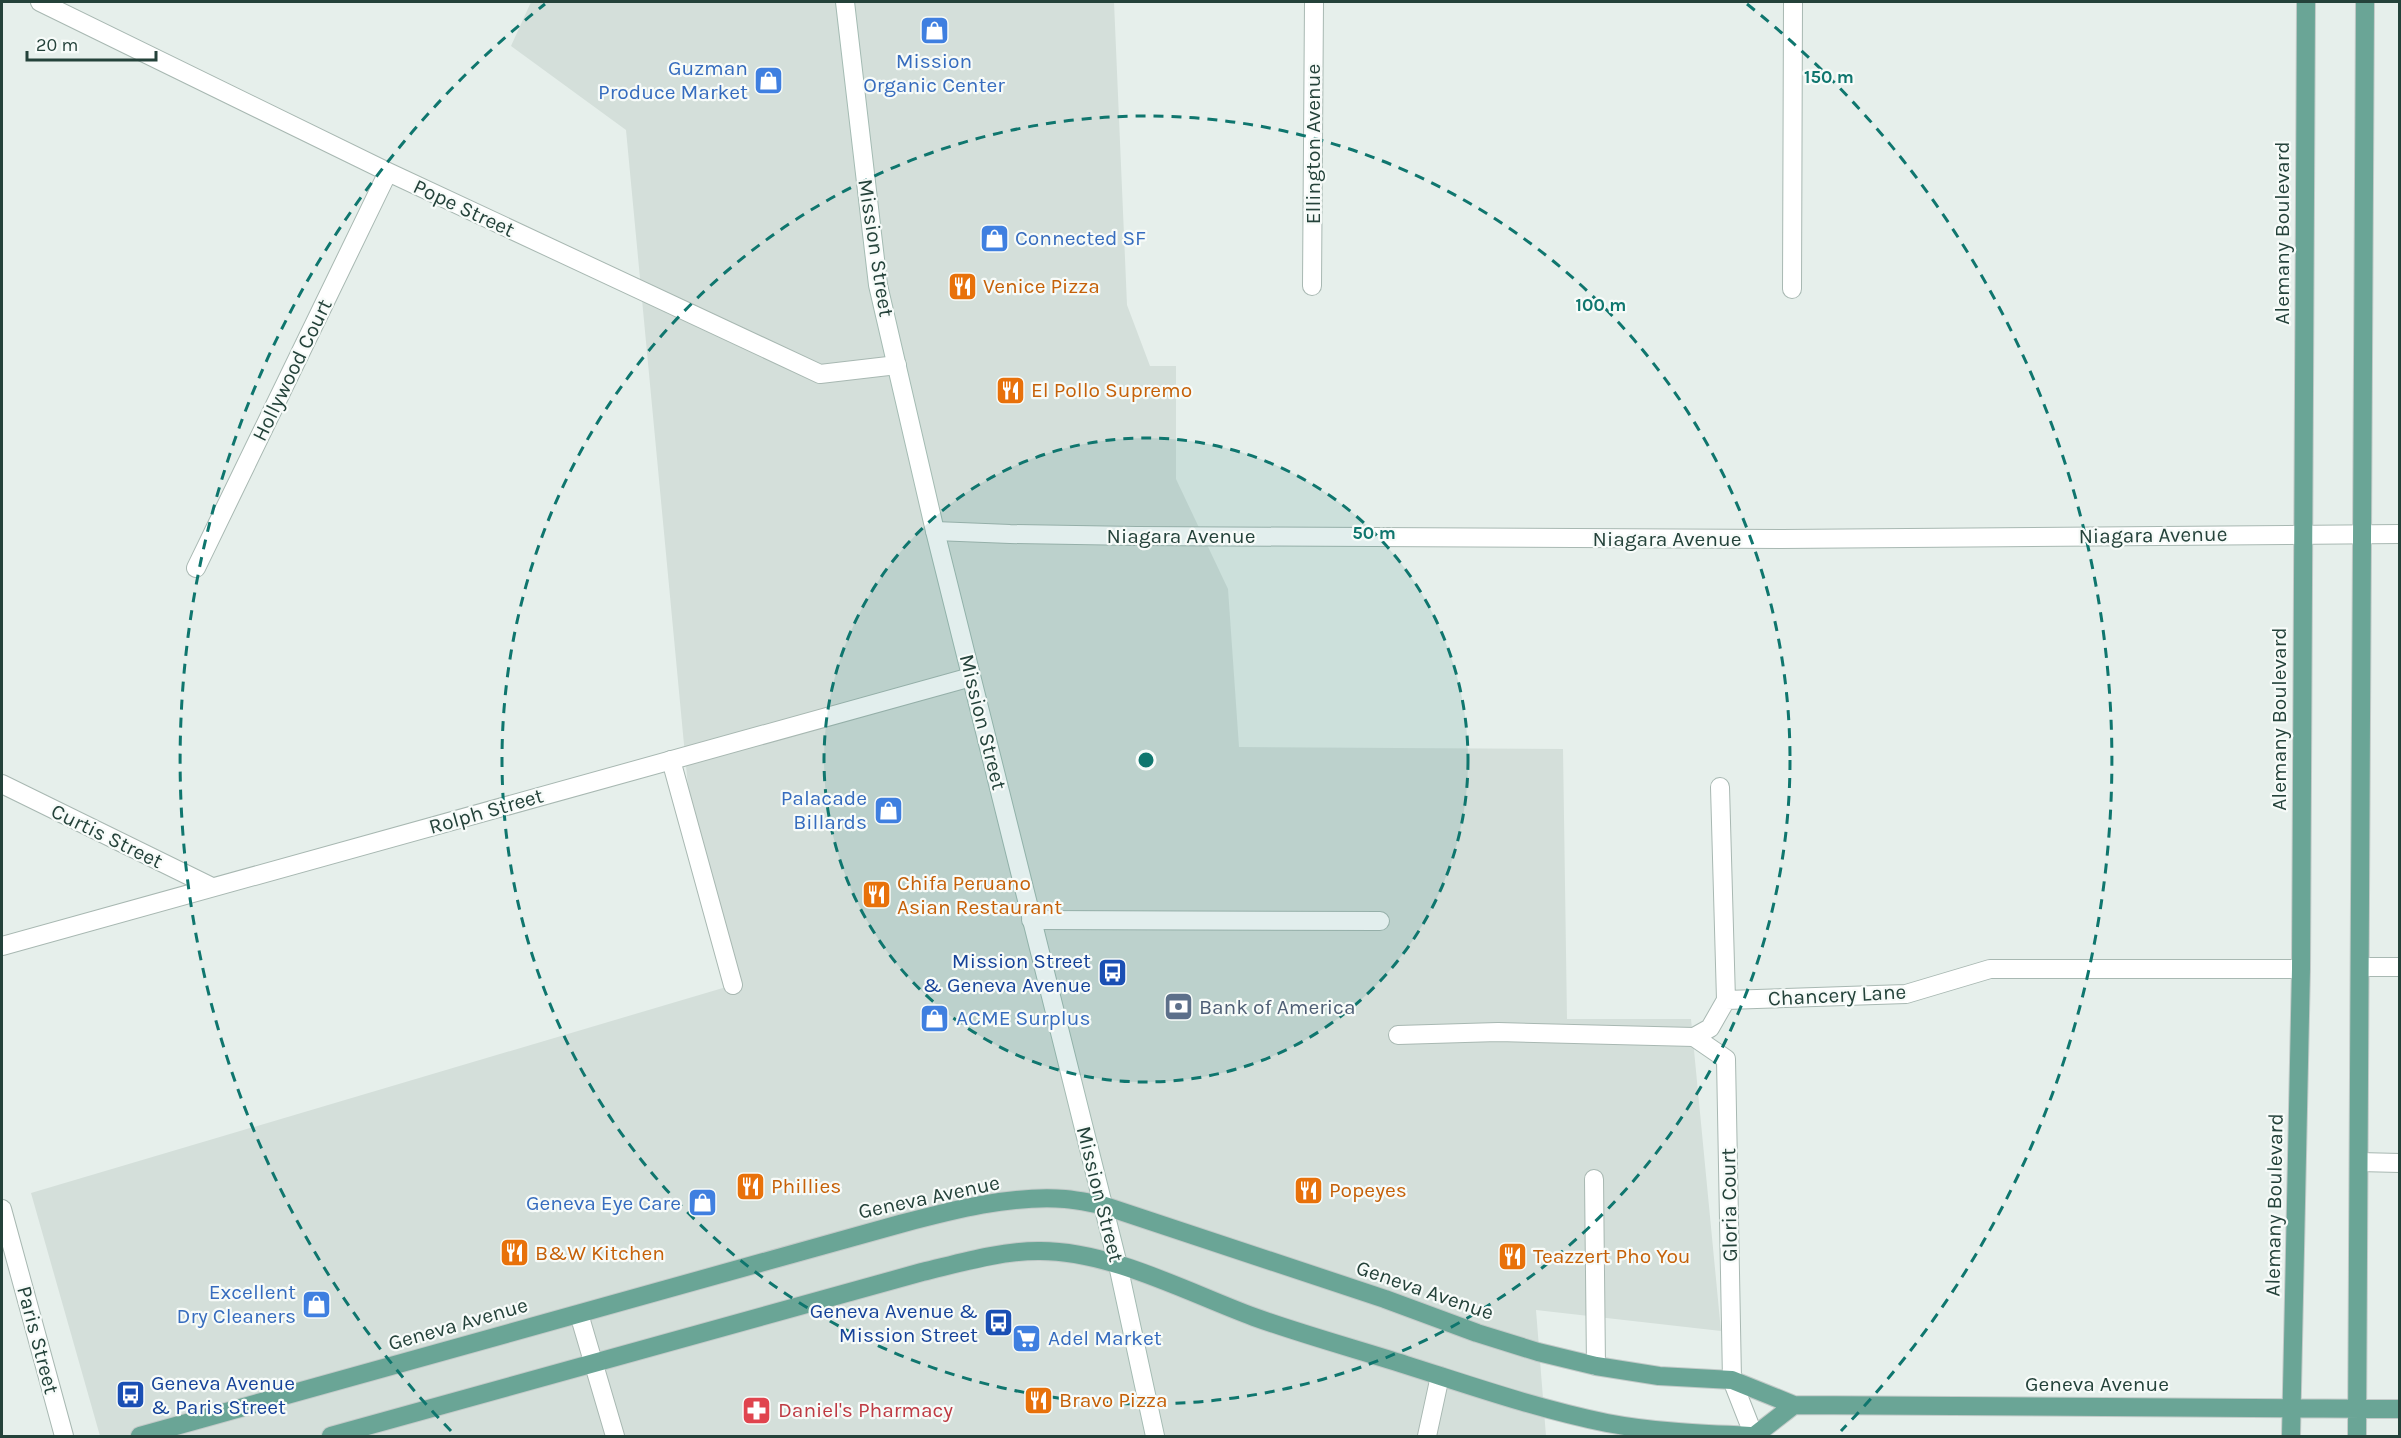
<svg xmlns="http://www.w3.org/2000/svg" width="2401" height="1438" font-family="Karla,sans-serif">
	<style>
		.built { fill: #d4dfda }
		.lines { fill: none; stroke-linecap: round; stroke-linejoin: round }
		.lane-casing { stroke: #a8b8b2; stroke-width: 20 }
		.street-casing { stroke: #a8b8b2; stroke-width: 20 }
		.secondary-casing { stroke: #a4bbb3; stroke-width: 20 }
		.primary-casing { stroke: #c2cac8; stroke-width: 20 }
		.lane { stroke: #fff; stroke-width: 18 }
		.street { stroke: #fff; stroke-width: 18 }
		.secondary { stroke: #fff; stroke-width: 18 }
		.primary { stroke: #6aa596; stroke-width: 18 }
		.ring { fill: none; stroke: #0f766e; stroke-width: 3; stroke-dasharray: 10 8 }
		.labels { text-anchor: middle; stroke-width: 4.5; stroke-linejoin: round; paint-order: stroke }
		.shop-label { font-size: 21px; fill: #366cbe; stroke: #f7fbf9; text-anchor: end }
		.street-label { font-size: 21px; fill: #24423a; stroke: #f7fbf9 }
		.food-label { font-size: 21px; fill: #c56008; stroke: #f7fbf9; text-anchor: start }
		.transit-label { font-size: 21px; fill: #164399; stroke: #f7fbf9; text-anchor: end }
		.service-label { font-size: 21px; fill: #4e5e75; stroke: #f7fbf9; text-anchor: start }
		.health-label { font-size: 21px; fill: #be3a42; stroke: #f7fbf9; text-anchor: start }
		.centre { fill: #0f766e; stroke: #f7fbf9; stroke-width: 3 }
		.ring-label { font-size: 18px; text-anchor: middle; font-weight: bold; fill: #0f766e; stroke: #f7fbf9; stroke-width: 4.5; stroke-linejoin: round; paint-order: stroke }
	</style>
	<rect width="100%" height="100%" fill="#e6efeb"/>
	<!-- built -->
	<path class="built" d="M 531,2 L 1114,2 L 1127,305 L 1150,366 L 1176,366 L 1176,479 L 1228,589 L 1239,747 L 1563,749 L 1567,1019 L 1691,1019 L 1721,1331 L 1536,1310 L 1546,1436 L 100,1436 L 31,1193 L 733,985 L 690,808 L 626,130 L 511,46 Z"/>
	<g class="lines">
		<defs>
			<path id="lane" d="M 671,760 L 733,985
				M 1031,920 L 1380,921
				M 1398,1035 L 1498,1032 L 1694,1037
				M 2359,1162 L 2400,1163
				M 1594,1179 L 1596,1366
				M 1427,1436 L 1440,1376"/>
			<path id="street" d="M 40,2 L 388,172 L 820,374 L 897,365
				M 1312,286 L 1314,2
				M 1792,289 L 1793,2
				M 935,531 L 1010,534 L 1136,536 L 1782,539 L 2400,534
				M 196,568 L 388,172
				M 2,784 L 212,887
				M 1720,787 L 1726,1000 L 1906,994 L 1990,969 L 2301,969
				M 2,946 L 971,677
				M 2361,967 L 2400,967
				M 1726,1000 L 1710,1028 L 1694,1037 L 1726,1059 L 1732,1380 L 1754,1436
				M 2,1209 L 64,1436
				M 579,1314 L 615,1436"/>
			<path id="secondary" d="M 845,2 L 878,285 L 935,531 L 1118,1265 L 1155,1436"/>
			<path id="primary" d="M 140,1436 L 900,1224 C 953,1210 1010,1195 1065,1199 C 1078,1200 1090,1203 1102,1205 L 1385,1299 L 1477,1333 L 1538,1352 L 1596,1366 L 1659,1376 L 1732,1380 L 1794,1405 L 2400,1409
				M 331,1436 L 922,1272 C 960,1263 1000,1251 1038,1251 C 1109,1250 1189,1293 1254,1317 C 1304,1335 1356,1349 1406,1365 C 1472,1386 1538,1409 1607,1423 C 1654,1432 1703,1434 1751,1436
				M 1754,1436 L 1794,1405
				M 2291,1436 L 2301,969 L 2306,2
				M 2357,1436 L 2365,2"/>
		</defs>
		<!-- lane casing -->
		<use href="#lane" class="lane-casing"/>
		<!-- street casing -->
		<use href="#street" class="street-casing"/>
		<!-- secondary casing -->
		<use href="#secondary" class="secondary-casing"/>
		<!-- primary casing -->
		<use href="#primary" class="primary-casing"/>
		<!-- lane -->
		<use href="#lane" class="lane"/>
		<!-- street -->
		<use href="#street" class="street"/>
		<!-- secondary -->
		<use href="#secondary" class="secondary"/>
		<!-- primary -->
		<use href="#primary" class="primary"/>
	</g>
	<!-- distance rings -->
	<circle cx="1146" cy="760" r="322" fill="#0f766e" fill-opacity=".12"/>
	<g class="ring">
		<circle cx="1146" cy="760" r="322"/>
		<circle cx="1146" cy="760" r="644"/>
		<path d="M451 1431A966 966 0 0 1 545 4M1747 4A966 966 0 0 1 1841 1431"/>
	</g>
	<!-- icons -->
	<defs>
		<symbol id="shop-square" viewBox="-11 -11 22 22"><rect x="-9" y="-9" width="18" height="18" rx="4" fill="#3f7fe0" stroke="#f7fbf9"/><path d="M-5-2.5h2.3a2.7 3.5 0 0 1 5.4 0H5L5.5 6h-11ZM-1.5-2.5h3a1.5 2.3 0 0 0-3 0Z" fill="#fff"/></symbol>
		<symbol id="restaurant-square" viewBox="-11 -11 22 22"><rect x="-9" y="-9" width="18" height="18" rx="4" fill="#e8710a" stroke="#f7fbf9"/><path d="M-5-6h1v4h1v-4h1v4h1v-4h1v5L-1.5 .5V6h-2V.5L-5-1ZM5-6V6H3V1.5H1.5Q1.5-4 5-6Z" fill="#fff"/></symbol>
		<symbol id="bus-square" viewBox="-11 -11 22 22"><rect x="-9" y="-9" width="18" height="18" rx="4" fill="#1a4fb4" stroke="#f7fbf9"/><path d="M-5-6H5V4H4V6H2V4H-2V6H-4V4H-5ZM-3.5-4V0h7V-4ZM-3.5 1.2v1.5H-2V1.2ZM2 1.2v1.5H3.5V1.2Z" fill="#fff"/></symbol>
		<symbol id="bank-square" viewBox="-11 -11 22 22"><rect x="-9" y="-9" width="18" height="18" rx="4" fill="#5c6f8a" stroke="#f7fbf9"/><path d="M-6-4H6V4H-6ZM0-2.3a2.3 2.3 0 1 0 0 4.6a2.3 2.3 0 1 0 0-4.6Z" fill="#fff"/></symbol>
		<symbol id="supermarket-square" viewBox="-11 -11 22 22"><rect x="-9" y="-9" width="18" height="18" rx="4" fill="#3f7fe0" stroke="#f7fbf9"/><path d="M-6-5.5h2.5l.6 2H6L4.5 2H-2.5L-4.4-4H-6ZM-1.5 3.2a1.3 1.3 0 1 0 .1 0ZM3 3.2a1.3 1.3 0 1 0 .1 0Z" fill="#fff"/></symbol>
		<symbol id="pharmacy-square" viewBox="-11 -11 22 22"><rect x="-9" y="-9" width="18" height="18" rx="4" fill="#e0444e" stroke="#f7fbf9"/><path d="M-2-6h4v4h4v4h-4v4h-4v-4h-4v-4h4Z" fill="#fff"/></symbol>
	</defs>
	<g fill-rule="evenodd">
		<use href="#shop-square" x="918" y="14" width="33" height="33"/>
		<use href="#shop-square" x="752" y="64" width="33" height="33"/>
		<use href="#shop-square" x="978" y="222" width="33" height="33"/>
		<use href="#restaurant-square" x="946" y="270" width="33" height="33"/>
		<use href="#restaurant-square" x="994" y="374" width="33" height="33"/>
		<use href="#shop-square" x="872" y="794" width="33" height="33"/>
		<use href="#restaurant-square" x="860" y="878" width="33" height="33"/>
		<use href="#bus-square" x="1096" y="956" width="33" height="33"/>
		<use href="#bank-square" x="1162" y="990" width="33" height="33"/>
		<use href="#shop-square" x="918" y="1002" width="33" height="33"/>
		<use href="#restaurant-square" x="734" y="1170" width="33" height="33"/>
		<use href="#restaurant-square" x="1292" y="1174" width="33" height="33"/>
		<use href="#shop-square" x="686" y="1186" width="33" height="33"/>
		<use href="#restaurant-square" x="498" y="1236" width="33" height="33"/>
		<use href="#restaurant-square" x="1496" y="1240" width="33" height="33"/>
		<use href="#shop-square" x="300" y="1288" width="33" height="33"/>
		<use href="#bus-square" x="982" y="1306" width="33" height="33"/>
		<use href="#supermarket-square" x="1010" y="1322" width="33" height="33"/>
		<use href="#bus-square" x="114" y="1378" width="33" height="33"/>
		<use href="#restaurant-square" x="1022" y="1384" width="33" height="33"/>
		<use href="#pharmacy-square" x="740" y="1394" width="33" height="33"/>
	</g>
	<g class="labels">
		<!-- shop labels -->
		<g class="shop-label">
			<text x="934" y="68" text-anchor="middle">Mission<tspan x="934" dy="24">Organic Center</tspan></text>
			<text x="748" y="75">Guzman<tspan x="748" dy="24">Produce Market</tspan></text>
			<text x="1015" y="245" text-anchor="start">Connected SF</text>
			<text x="867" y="805">Palacade<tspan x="867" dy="24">Billards</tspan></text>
			<text x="956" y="1025" text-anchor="start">ACME Surplus</text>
			<text x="681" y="1210">Geneva Eye Care</text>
			<text x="296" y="1299">Excellent<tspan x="296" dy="24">Dry Cleaners</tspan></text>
			<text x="1048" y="1345" text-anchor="start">Adel Market</text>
		</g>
		<!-- street labels -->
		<g class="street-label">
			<text transform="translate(1313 144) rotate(-90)" y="7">Ellington Avenue</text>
			<text transform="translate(464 208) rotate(25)" y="7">Pope Street</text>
			<text transform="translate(2282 233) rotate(-90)" y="7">Alemany Boulevard</text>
			<text transform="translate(876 248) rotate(81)" y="7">Mission Street</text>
			<text transform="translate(292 370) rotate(-64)" y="7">Hollywood Court</text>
			<text transform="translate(2153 535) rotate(-1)" y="7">Niagara Avenue</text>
			<text x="1181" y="543">Niagara Avenue</text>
			<text x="1667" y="546">Niagara Avenue</text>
			<text transform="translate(2279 719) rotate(-90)" y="7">Alemany Boulevard</text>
			<text transform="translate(983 722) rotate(76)" y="7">Mission Street</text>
			<text transform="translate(486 811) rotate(-16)" y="7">Rolph Street</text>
			<text transform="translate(107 836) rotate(26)" y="7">Curtis Street</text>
			<text transform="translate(1837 995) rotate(-3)" y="7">Chancery Lane</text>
			<text transform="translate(1100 1194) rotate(76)" y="7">Mission Street</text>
			<text transform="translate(929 1197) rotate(-12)" y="7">Geneva Avenue</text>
			<text transform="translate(1729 1205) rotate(-91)" y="7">Gloria Court</text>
			<text transform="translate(2274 1205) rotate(-89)" y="7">Alemany Boulevard</text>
			<text transform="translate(1425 1290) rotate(19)" y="7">Geneva Avenue</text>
			<text transform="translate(458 1324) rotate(-16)" y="7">Geneva Avenue</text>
			<text transform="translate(38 1340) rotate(75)" y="7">Paris Street</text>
			<text x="2097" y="1391">Geneva Avenue</text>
		</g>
		<!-- food labels -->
		<g class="food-label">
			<text x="983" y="293">Venice Pizza</text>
			<text x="1031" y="397">El Pollo Supremo</text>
			<text x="897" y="890">Chifa Peruano<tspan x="897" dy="24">Asian Restaurant</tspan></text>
			<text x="771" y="1193">Phillies</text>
			<text x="1329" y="1197">Popeyes</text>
			<text x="535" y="1260">B&amp;W Kitchen</text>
			<text x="1533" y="1263">Teazzert Pho You</text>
			<text x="1059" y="1407">Bravo Pizza</text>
		</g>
		<!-- transit labels -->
		<g class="transit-label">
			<text x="1091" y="968">Mission Street<tspan x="1091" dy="24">&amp; Geneva Avenue</tspan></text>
			<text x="978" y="1318">Geneva Avenue &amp;<tspan x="978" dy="24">Mission Street</tspan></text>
			<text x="151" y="1390" text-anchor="start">Geneva Avenue<tspan x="151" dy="24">&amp; Paris Street</tspan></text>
		</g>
		<!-- service labels -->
		<g class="service-label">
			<text x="1199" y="1014">Bank of America</text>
		</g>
		<!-- health labels -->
		<g class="health-label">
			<text x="778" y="1417">Daniel's Pharmacy</text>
		</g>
	</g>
	<circle cx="1146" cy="760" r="9" class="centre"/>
	<g class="ring-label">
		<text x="1829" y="83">150 m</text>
		<text x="1601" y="311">100 m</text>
		<text x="1374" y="539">50 m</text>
	</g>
	<!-- border -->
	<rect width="2401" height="1438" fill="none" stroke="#24423a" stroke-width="6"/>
	<!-- scale -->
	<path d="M27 51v9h129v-9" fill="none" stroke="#24423a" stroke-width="3"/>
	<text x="36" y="51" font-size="18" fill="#24423a" stroke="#f7fbf9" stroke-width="4.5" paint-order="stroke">20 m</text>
</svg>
